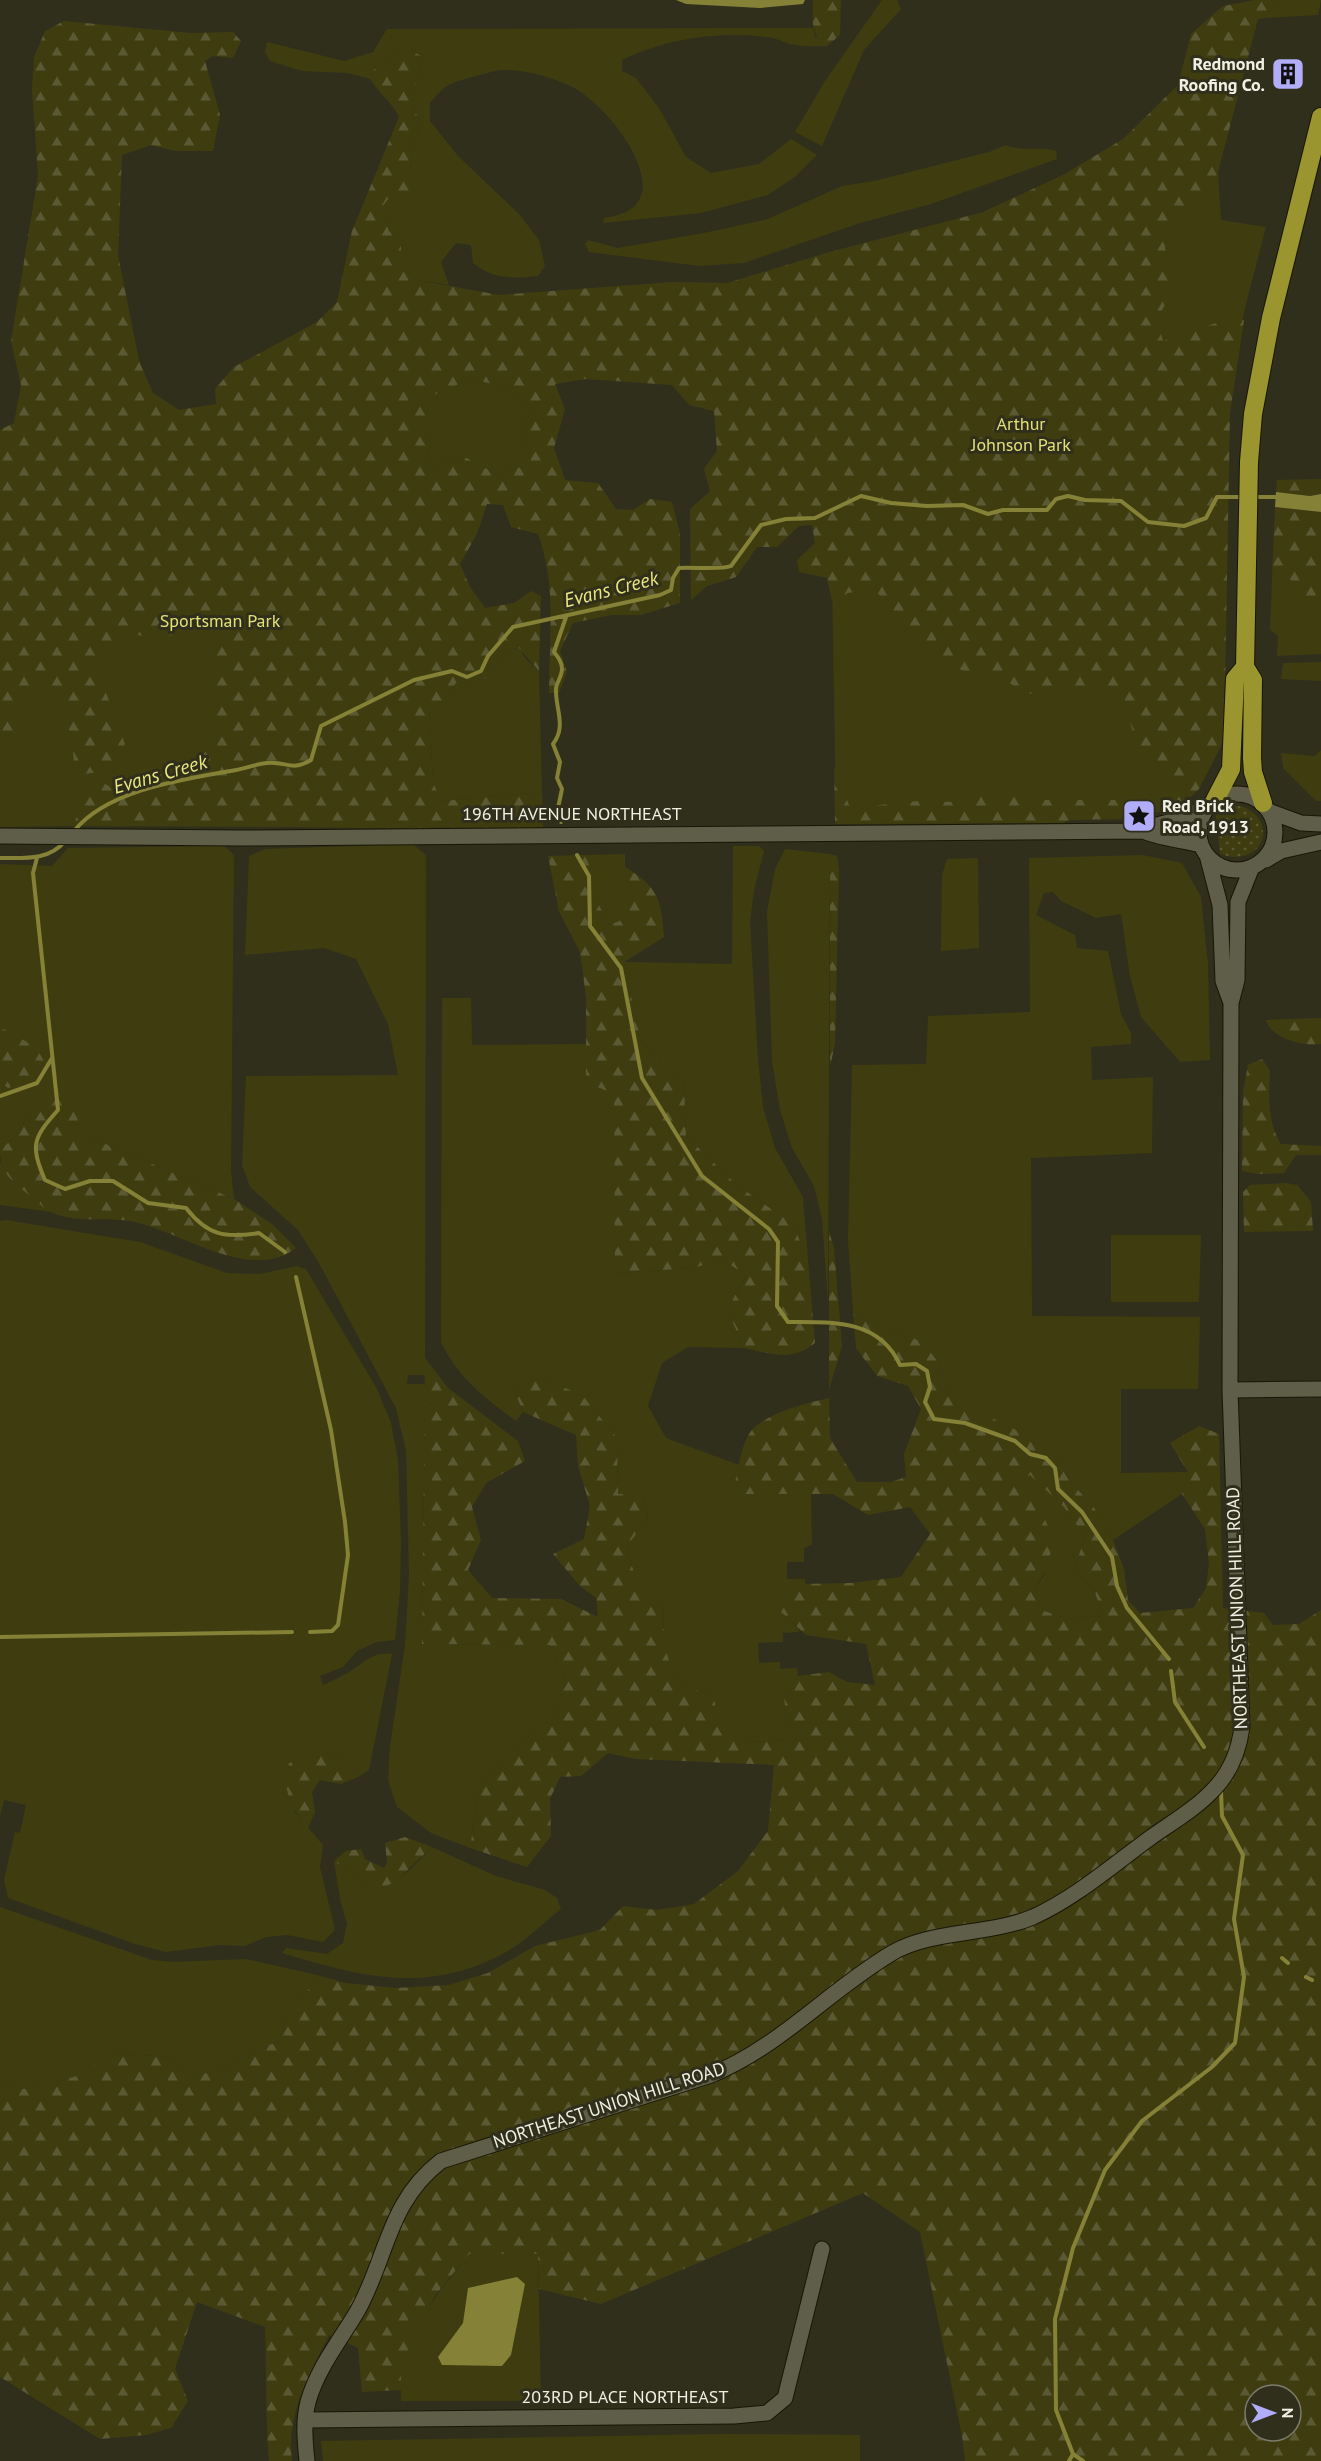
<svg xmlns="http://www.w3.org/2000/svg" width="1321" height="2461" font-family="'PT Sans',sans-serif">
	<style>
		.green { fill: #3f3d10 }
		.forest { fill: url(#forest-firs); fill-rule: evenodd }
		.garden { fill: url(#garden-dots) }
		.water { fill: #858137 }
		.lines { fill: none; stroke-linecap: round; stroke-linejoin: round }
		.stream { stroke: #858137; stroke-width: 4 }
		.minor-casing { stroke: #181705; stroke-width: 17 }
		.major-casing { stroke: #181705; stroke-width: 20 }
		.minor { stroke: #5f5e49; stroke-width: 15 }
		.major { stroke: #9a952f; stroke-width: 18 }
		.labels { text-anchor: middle; stroke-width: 6; stroke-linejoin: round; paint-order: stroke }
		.poi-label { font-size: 18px; font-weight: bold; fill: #f0f0e4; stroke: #302f1c; text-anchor: end }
		.park-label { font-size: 18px; fill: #e4e078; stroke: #302f1c }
		.street-label { font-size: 18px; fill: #f0f0e4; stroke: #302f1c }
		.water-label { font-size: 20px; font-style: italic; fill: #ebe77f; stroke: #302f1c }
	</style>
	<defs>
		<pattern id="forest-firs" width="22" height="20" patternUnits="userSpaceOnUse" patternTransform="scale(1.5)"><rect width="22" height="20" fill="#3f3d10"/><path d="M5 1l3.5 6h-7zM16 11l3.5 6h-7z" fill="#5b5933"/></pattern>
		<pattern id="garden-dots" width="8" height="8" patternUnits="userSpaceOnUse" patternTransform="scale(1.5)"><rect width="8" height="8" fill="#3f3d10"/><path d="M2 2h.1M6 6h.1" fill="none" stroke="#5b5933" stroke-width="1.8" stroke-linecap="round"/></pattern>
	</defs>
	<rect width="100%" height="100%" fill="#302f1c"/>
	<!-- green -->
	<path class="green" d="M 882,0 L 897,0 L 901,9 L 864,50 L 822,146 L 795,132 L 825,81 Z
		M 1277,0 L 1321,0 L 1318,15 L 1265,18 Z
		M 813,28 L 815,36 L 827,46 C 817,46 805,47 795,45 C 787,44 780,40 773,38 C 725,30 666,38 622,60 L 622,71 L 636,78 L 659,108 L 686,157 L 711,173 L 759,164 L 791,139 L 817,155 L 796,176 L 768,195 L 701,213 L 603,223 L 604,218 C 688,208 615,112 576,89 C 556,78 525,69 502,70 C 494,70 486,74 479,75 C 453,83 448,81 430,103 L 430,121 L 458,156 L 519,214 L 539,240 L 545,266 L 538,276 C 513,279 493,279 473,263 L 471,245 L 456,243 L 441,262 L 449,285 L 417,280 L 401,267 L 401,240 L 389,231 L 382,207 L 391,194 L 417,192 L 410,165 L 419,123 L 412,99 L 423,57 L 405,47 L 375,67 L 370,79 L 348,73 L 302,71 L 270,61 L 265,52 L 267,42 L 344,61 L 373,52 L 387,29 Z
		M 1006,145 C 1021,152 1039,146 1056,151 L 1057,159 L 931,204 L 860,223 L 744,263 L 699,266 L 589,252 L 585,244 L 588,240 L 618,248 L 704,233 L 768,219 L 842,186 L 874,181 L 989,152 Z
		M 1218,172 L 1221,220 L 1266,227 L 1246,304 L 1225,399 L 1176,807 L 1164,811 L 1162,808 L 1120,817 L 836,819 L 831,512 L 762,350 L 420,371 L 430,829 L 74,824 L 72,826 L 0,827 L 0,465 L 1215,176 Z
		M 471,379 L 506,387 L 531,406 L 524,434 L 531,464 L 496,474 L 465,457 L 425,468 L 431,434 L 423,399 Z
		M 1321,512 L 1321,654 L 1277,656 L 1278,636 L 1270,630 L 1272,578 L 1279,577 Z
		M 517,646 L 527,660 L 539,671 L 542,792 L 442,801 L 433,783 L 429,705 L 440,705 L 456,683 L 485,679 L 502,658 Z
		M 1321,662 L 1321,681 L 1281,679 L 1283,663 Z
		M 1321,750 L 1321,801 L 1316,801 L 1283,768 L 1281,753 L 1315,756 Z
		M 413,844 L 426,855 L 425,1375 L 408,1375 L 407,1384 L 425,1384 L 422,1644 L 549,1645 L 566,1679 L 555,1717 L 503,1756 L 478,1793 L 470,1848 L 431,1833 L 397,1807 L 388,1780 L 390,1746 L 405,1645 L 409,1575 L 406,1451 L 396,1408 L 319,1263 L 298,1230 L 250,1187 L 242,1165 L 246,1076 L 398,1075 L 388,1024 L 356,959 L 324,948 L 245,955 L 249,856 L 265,849 Z
		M 224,846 L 234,855 L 231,1171 L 234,1199 L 85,1135 L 68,1099 L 32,1107 L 18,1134 L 0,1150 L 0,864 L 52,866 L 68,848 Z
		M 733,846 L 759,846 L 764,851 L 754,890 L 750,921 L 758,1059 L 763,1107 L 775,1148 L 803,1197 L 808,1260 L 793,1224 L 737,1185 L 686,1136 L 684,1082 L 659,1056 L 641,1043 L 624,962 L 732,964 Z
		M 785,849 L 830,854 L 828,1301 L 822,1219 L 814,1186 L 792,1148 L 780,1110 L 772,1061 L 767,912 L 775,869 Z
		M 625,854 L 625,919 L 609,925 L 595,897 L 594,880 L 585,855 Z
		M 1143,855 L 1182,863 L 1201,897 L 1208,964 L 1210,1060 L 1180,1062 L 1141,1017 L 1130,976 L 1121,914 L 1096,918 L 1061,901 L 1053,892 L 1044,893 L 1036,915 L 1075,935 L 1077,948 L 1108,951 L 1121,1014 L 1131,1033 L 1131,1044 L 1091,1047 L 1092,1080 L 1153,1077 L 1152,1153 L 1031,1158 L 1032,1316 L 1200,1317 L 1198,1389 L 1121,1389 L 1121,1473 L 1188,1472 L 1182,1494 L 1113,1540 L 1095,1509 L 1070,1481 L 1056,1457 L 948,1396 L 939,1363 L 922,1341 L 886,1330 L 853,1311 L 848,1241 L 852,1065 L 926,1064 L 928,1016 L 1030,1012 L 1029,858 Z
		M 978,858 L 979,948 L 941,951 L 942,875 L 947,859 Z
		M 442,998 L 471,998 L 472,1045 L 587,1044 L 586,1081 L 614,1093 L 616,1273 L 693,1268 L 722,1260 L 747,1274 L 727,1309 L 744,1348 L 688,1347 L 662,1363 L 648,1406 L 666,1438 L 739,1465 L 734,1494 L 811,1494 L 812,1545 L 804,1548 L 804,1562 L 787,1562 L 787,1579 L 805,1579 L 805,1584 L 798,1585 L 781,1612 L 798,1628 L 799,1632 L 783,1633 L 783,1642 L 758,1643 L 759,1663 L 780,1662 L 780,1669 L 797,1668 L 798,1676 L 784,1697 L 788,1740 L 749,1742 L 718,1725 L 714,1698 L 675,1680 L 664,1644 L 663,1603 L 635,1575 L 626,1548 L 648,1517 L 643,1494 L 618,1494 L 617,1438 L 583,1396 L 542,1377 L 513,1387 L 523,1412 L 516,1421 C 486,1399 457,1377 441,1342 Z
		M 0,1161 L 10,1180 L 52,1212 L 0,1205 Z
		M 6,1220 L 140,1242 L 227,1273 L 260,1274 L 296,1266 L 306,1269 L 377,1389 L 391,1423 L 398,1460 L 401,1541 L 400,1591 L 395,1640 L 377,1642 L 357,1651 L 343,1667 L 320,1676 L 323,1685 C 331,1681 341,1677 349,1672 C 364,1663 373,1651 392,1654 L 369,1770 L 358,1777 L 343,1757 L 321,1753 L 294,1811 L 323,1845 L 320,1867 L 335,1930 L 323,1942 L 287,1935 L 266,1937 L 245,1946 L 220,1945 L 166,1952 L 135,1944 L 8,1898 L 4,1880 L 15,1832 L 20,1833 L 26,1805 L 4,1800 L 0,1817 L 0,1221 Z
		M 1111,1235 L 1201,1235 L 1199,1302 L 1111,1302 Z
		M 1030,1474 L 1064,1507 L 1085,1537 L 1074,1570 L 1094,1590 L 1103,1616 L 1069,1619 L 1044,1611 L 1033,1593 L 1044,1575 L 1016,1482 Z
		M 432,1847 L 496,1876 L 545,1890 L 557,1898 L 561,1909 C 543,1923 526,1941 506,1952 C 429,1995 361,1977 282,1953 L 286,1948 L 327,1954 L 343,1943 L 347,1924 L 340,1899 L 334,1861 L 377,1890 C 401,1880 415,1866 432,1847 Z
		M 0,1907 L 152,1960 L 173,1962 L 246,1959 L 321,1976 L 288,2011 L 279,2041 L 250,2053 L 229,2068 L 192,2076 L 167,2057 L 113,2053 L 78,2076 L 23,2089 L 0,2083 Z
		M 469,2254 L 538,2254 L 541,2401 L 401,2401 C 401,2390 399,2375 401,2364 C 410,2325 445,2285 469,2254 Z
		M 721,2434 L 860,2435 L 860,2461 L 323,2461 L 321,2441 Z"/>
	<!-- forest -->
	<path class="forest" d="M 813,0 L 841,0 L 840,35 L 827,46 C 809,35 813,19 813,0 Z
		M 1255,0 L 1277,0 L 1265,18 L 1258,19 L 1218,172 L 1204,197 L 1174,210 L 1165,248 L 1176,283 L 1157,320 L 1163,341 L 1228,319 L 1244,320 L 1230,413 L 1224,740 L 1199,789 L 1186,802 L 1176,807 L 1172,797 L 1172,787 C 1139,764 1132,734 1124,695 L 1104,690 L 1079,690 L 1026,694 L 1001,677 L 973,675 L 940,661 L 910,639 L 888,603 L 873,589 L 848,593 L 832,601 L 827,578 L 799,572 L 797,560 L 815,543 L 812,525 L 799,526 L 777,547 L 757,547 L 736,577 L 707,586 L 691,600 L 690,509 L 710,491 L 704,469 L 717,451 L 714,411 L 689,405 L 672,385 L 586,379 L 555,384 L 565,409 L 554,448 L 565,480 L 598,483 L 616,509 L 633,510 L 650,499 L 672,502 L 680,534 L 680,603 L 641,615 L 611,615 L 573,623 L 560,651 L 567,672 L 559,693 L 549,693 C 549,640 557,584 538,534 L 511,527 L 503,505 L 487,504 L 477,534 L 460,564 L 470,587 L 485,608 L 514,603 L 531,591 L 541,596 L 539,671 L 517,646 L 502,658 L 485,679 L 456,683 L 440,705 L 429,705 L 433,783 L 442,801 L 542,792 L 543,828 L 72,826 L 84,804 L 86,788 L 104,783 L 122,795 L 169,767 L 206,750 C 222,708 214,666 208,623 L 187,620 L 167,639 L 130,634 L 98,671 L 125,744 L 108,771 L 75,775 C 73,742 70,712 47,687 L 19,695 L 15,729 L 0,763 L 0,430 L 14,423 L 21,385 L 11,341 L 38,176 L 32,90 L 34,57 L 45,31 L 64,21 L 191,33 L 233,32 L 241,41 L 233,58 L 213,56 L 205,61 L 220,115 L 213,151 L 175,151 L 151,145 L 122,155 L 118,255 L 139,361 L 153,393 L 179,410 L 216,404 L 215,389 L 234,367 L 317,322 L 337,302 L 352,231 L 399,117 C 393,103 379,94 370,79 L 375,67 L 405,47 L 423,57 L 412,99 L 419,123 L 410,165 L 418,192 L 404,205 L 391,195 L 382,207 L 389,231 L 401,240 L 401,267 L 417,280 L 499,295 L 672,282 L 727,283 L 826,253 L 983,212 L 1063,175 L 1123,139 L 1178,85 L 1191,34 L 1223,6 ZM 471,379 L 506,387 L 531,406 L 524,434 L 531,464 L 496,474 L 465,457 L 425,468 L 431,434 L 424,399 Z
		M 1321,479 L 1321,494 L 1310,496 L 1276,492 L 1277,480 Z
		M 1275,507 L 1321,512 L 1321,598 L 1317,600 L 1298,594 L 1289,577 L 1272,578 Z
		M 834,766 L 850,808 L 919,801 L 953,802 L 987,792 L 1017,794 L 1032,805 L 1041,800 L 1117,800 L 1139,810 L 1160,802 L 1164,811 L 1121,819 L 1070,820 L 1063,823 L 835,824 Z
		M 830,854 L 837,856 L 839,870 L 835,1044 L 830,1067 Z
		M 585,855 L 595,880 L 595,897 L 609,925 L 625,919 L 625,867 C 659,888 661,899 664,937 L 624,962 L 641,1043 L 659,1056 L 684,1082 L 686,1136 L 737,1185 L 793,1224 L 808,1260 L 815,1343 C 791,1362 772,1354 744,1348 L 727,1309 L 747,1275 L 722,1260 L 693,1268 L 615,1273 L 614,1094 L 586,1082 L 586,997 L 580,952 L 559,911 L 548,856 Z
		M 1321,1018 L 1321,1044 C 1303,1046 1272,1039 1266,1020 Z
		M 0,1027 L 36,1047 L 45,1063 L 34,1080 L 8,1088 L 0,1082 Z
		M 1262,1059 L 1270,1070 C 1269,1096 1267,1122 1281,1144 L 1321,1146 L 1321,1155 L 1296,1155 L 1284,1173 L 1258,1174 L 1242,1171 L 1243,1092 L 1248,1065 Z
		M 50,1090 L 68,1099 L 85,1135 L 234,1199 L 272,1224 L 296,1248 C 251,1283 181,1232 135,1222 C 108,1216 79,1224 53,1213 C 43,1208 33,1198 24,1191 C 9,1180 0,1169 0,1150 L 18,1134 L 32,1107 Z
		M 1286,1183 L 1297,1185 L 1311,1202 L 1313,1231 L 1244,1232 L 1243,1192 L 1250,1185 Z
		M 829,1231 L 834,1248 L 842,1346 L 829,1389 Z
		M 853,1311 L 886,1330 L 922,1341 L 939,1363 L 948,1396 L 1030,1437 L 1056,1457 L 1070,1481 L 1095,1509 L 1113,1540 L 1124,1569 L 1128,1600 L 1140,1613 L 1193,1608 L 1206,1588 L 1209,1564 L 1205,1529 L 1182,1494 L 1188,1472 L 1170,1443 L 1199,1426 L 1219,1434 L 1223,1608 L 1264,1613 L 1273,1625 L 1299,1624 L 1321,1610 L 1321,2461 L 965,2461 L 962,2436 L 920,2232 L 863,2193 L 601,2304 L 539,2289 L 538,2254 L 469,2254 L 435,2296 L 419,2324 L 401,2365 L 401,2390 L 362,2392 L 358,2348 L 329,2335 C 309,2376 286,2414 292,2461 L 269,2461 C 265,2416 267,2372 265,2327 L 197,2302 L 175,2369 L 188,2401 L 171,2428 L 146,2435 L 100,2439 L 0,2377 L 0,2083 L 23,2089 L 77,2076 L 113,2053 L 167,2057 L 192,2076 L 229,2068 L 250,2053 L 279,2041 L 288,2011 L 321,1976 L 345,1983 L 396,1988 L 449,1985 L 488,1973 L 535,1946 L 600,1930 L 623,1906 L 657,1910 L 694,1904 L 738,1871 L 768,1831 L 774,1765 L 636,1759 L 608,1753 L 581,1776 L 560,1777 L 550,1799 L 551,1836 L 527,1867 L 470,1848 L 478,1793 L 503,1756 L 555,1717 L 566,1679 L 549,1645 L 422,1644 L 425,1358 L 448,1388 L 518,1441 L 525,1461 L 486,1483 L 472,1507 L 481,1540 L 468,1570 L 492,1598 L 561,1599 L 598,1617 L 596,1598 L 580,1586 L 553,1554 L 584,1539 L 590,1506 L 578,1466 L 576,1435 L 523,1412 L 513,1387 L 542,1377 L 583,1396 L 617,1438 L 618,1494 L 643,1494 L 648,1517 L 626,1548 L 635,1575 L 663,1603 L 664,1644 L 675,1680 L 714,1698 L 719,1725 L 749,1742 L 788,1740 L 784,1697 L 798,1676 L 829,1672 L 847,1682 L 875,1685 L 866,1644 L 806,1635 L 781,1612 L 798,1584 L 851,1583 L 901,1577 L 930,1534 L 910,1507 L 868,1515 L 833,1494 L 733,1494 C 737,1476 741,1438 755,1427 C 775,1410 805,1404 829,1398 L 830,1438 L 857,1482 L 891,1482 L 906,1477 L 904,1454 L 921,1409 L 908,1386 L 877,1376 L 856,1348 ZM 1030,1475 L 1064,1507 L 1085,1537 L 1074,1570 L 1094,1590 L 1103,1616 L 1069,1619 L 1044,1611 L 1033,1593 C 1064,1542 1054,1524 1016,1482 ZM 1255,2395 L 1291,2395 L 1291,2431 L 1255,2431 Z
		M 321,1753 L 343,1757 L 358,1777 L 341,1784 L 320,1780 L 312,1792 L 315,1812 L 308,1828 C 290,1806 282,1791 289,1763 Z
		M 405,1837 L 432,1847 L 395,1882 L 377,1890 L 334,1861 L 346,1851 L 361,1849 L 365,1859 L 384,1868 L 387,1863 L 385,1843 Z"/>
	<!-- garden -->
	<path class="garden" d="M 1242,806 C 1280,821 1263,869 1220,854 L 1216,816 L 1220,811 L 1230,807 Z"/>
	<!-- water -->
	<path class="water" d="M 676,0 L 805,0 L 803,4 L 760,8 L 686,4 Z
		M 1276,492 L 1310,496 L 1321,494 L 1321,512 L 1275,507 Z
		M 517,2277 L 525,2284 L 511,2355 L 502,2366 L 442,2365 L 438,2357 L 463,2323 L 468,2288 Z"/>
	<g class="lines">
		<!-- stream -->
		<path class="stream" d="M 1252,497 L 1278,497
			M 561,822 L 558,808 L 562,789 L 557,778 L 560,762 L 553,744 C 567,726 555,709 556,688 C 557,682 562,676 562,669 C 562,662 558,657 554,652 L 566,617
			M 74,831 C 108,789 185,779 236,770 C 246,768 257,764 267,763 C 287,761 291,772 311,760 L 321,726 L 414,680 L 452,671 L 467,677 L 481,671 L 488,656 L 513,627 L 660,595 L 671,590 L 673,578 L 679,568 C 693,567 722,570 731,566 L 761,525 L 786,519 L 815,518 L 861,496 L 891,503 L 927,506 L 963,505 L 988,514 L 1003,510 L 1047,510 L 1056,499 L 1068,496 L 1085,500 L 1121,501 L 1148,522 L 1184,526 L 1206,518 L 1217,497 L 1242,497
			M 577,855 L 589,876 L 590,926 L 621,968 L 642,1078 L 702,1176 L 769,1229 L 778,1242 L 777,1306 L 788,1322 C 832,1322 879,1319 900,1365 L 916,1364 L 927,1371 L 930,1387 L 925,1402 L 934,1419 L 965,1423 L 1015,1441 L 1030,1454 L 1046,1458 L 1055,1468 L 1058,1489 L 1082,1512 L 1112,1557 L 1117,1586 L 1127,1608 L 1169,1659
			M 0,858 C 24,858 49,861 65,841
			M 37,858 L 33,873 L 58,1110 C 33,1138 30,1145 45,1180 L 65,1189 L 90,1181 L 113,1181 L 148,1203 L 186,1208 C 208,1236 225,1238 259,1233 L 285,1252
			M 0,1096 L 37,1083 L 52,1058
			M 296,1277 L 331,1430 L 345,1522 L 348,1555 L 338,1625 L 332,1631 L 310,1632
			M 0,1637 L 292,1632
			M 1171,1671 L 1175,1702 L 1204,1747
			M 1282,1958 L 1288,1963
			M 1306,1977 L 1312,1980
			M 1069,2461 L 1073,2454
			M 1083,2461 L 1073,2454 L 1056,2410 L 1055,2319 L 1073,2248 L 1105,2170 L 1142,2121 L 1212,2067 L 1235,2043 L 1244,1977 L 1234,1919 L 1243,1855 L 1222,1816 L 1221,1791"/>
		<defs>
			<path id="minor" d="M1199 832a38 38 0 1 1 76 0a38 38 0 1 1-76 0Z
				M 1271,812 L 1301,823 L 1321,824
				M 1144,831 C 1153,837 1187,841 1201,845
				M 0,836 L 241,838 L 1144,831 L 1153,826 L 1184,818 L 1210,804
				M 1207,855 L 1220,905 L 1223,981 L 1231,1003
				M 1266,860 L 1281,851 L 1321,842
				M 1230,1390 L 1321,1389
				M 305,2420 L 734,2416 L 767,2413 L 785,2398 L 822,2249
				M 307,2461 C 305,2442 303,2421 308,2402 C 318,2367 340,2341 358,2310 C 388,2255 388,2202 441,2161 L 711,2075 C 781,2046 828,1991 892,1953 C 931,1930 990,1935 1033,1917 C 1075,1898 1113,1865 1150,1838 C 1171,1823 1197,1808 1215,1788 C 1231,1771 1239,1750 1242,1727 L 1230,1390 L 1231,1003 L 1237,980 L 1238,902 L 1252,867"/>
			<path id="major" d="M 1215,800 L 1231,769 L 1235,679 L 1245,667
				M 1263,803 L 1253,772 L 1252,758 L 1253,680 L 1245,667 L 1249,462 L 1253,414 L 1271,318 L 1321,117"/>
		</defs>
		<!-- minor casing -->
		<use href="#minor" class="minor-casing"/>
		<!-- major casing -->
		<use href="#major" class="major-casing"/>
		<!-- minor -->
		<use href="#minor" class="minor"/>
		<!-- major -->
		<use href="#major" class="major"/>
	</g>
	<!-- icons -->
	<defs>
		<symbol id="building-square" viewBox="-11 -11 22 22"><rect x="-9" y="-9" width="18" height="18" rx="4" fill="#b2adf9" stroke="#302f1c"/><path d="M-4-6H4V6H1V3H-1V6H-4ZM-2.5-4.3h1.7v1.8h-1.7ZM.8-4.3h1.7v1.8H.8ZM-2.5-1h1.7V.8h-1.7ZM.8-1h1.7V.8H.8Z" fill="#111"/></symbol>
		<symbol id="sight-square" viewBox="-11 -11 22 22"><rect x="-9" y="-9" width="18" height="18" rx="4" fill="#b2adf9" stroke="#302f1c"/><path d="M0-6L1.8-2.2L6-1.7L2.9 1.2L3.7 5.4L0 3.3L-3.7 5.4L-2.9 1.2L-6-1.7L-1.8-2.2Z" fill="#111"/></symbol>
	</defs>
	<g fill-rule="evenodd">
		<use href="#building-square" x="1269" y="55" width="38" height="38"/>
		<use href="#sight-square" x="1120" y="797" width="38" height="38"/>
	</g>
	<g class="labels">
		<!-- poi labels -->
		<g class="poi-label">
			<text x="1265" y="70">Redmond<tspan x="1265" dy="21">Roofing Co.</tspan></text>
			<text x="1162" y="812" text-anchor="start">Red Brick<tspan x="1162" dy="21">Road, 1913</tspan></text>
		</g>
		<!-- park labels -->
		<g class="park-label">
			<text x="1021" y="430">Arthur<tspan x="1021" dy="21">Johnson Park</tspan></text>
			<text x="220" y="627">Sportsman Park</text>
		</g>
		<!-- street labels -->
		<g class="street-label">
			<text x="572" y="820">196TH AVENUE NORTHEAST</text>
			<text transform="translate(1237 1608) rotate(-92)" y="6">NORTHEAST UNION HILL ROAD</text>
			<text transform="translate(609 2105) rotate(-18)" y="6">NORTHEAST UNION HILL ROAD</text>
			<text x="625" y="2403">203RD PLACE NORTHEAST</text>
		</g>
		<!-- water labels -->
		<g class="water-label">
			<text transform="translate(611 589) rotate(-14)" y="7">Evans Creek</text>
			<text transform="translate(160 774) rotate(-16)" y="7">Evans Creek</text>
		</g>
	</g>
	<!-- north arrow -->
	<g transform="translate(1273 2413) rotate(90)"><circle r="28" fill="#302f1c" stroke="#7d7c6c" stroke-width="1.5"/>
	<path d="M0-4.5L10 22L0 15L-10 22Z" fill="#b2adf9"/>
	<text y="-9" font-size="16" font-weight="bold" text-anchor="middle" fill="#f0f0e4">N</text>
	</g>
</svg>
